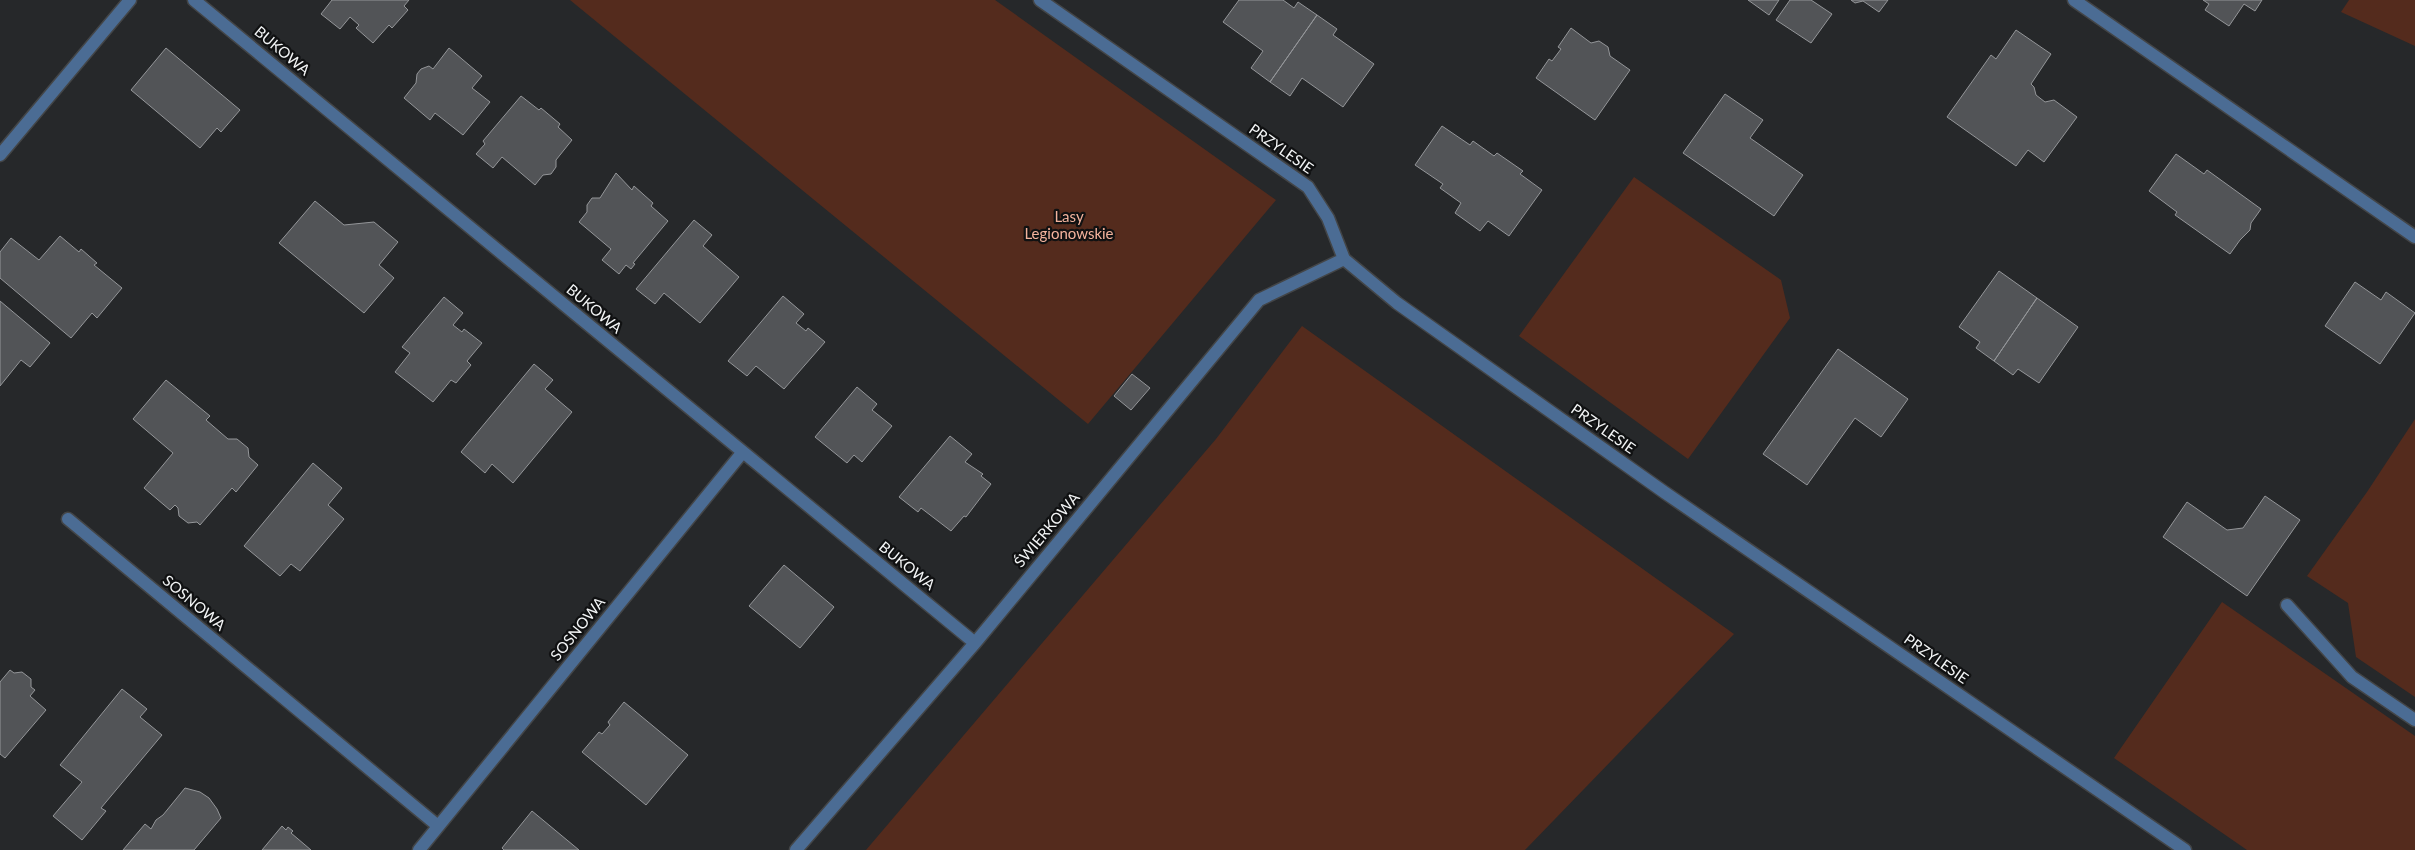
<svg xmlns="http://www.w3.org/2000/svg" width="2415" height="850" font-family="Lato,sans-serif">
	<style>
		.green { fill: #542b1d }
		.building { fill: #525457; stroke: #949699 }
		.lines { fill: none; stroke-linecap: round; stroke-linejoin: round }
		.service-casing { stroke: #434547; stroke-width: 15 }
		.minor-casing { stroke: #434547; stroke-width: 15 }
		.service { stroke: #4b6c94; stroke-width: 12 }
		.minor { stroke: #4b6c94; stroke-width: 12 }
		.labels { text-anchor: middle; stroke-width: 4.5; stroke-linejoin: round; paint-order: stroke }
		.street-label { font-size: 15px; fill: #f3f5f6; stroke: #101112 }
		.park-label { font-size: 15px; fill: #f3b39d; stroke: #101112 }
	</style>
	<rect width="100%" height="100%" fill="#26282a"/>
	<!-- green -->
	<path class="green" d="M 570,0 L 995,0 L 1276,200 L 1088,424 Z
		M 2349,0 L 2415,0 L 2415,46 L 2341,12 Z
		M 1634,177 L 1781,280 L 1790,318 L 1688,459 L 1519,336 Z
		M 1302,326 L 1734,634 L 1525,850 L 866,850 L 1216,439 Z
		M 2415,419 L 2415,697 L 2356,657 L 2348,603 L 2307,576 L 2367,492 Z
		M 2222,602 L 2415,736 L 2415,850 L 2247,850 L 2114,758 Z"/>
	<!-- building -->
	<path class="building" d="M 332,0 L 409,0 L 404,6 L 408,10 L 392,28 L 389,25 L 373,43 L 356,28 L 359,25 L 350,17 L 340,29 L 321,14 Z
		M 1239,0 L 1283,0 L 1294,8 L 1298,2 L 1317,15 L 1270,82 L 1251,68 L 1263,51 L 1223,22 Z
		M 1748,0 L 1779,0 L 1769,15 Z
		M 1790,0 L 1811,0 L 1832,14 L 1811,43 L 1776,20 Z
		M 1851,0 L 1888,0 L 1879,12 L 1863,1 L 1855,3 Z
		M 2203,0 L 2262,0 L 2255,11 L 2244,4 L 2229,26 L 2205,10 L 2209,4 Z
		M 1317,15 L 1337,29 L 1333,35 L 1374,64 L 1343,107 L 1302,78 L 1290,96 L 1270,82 Z
		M 1571,28 L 1591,43 L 1599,41 L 1608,47 L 1610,56 L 1630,70 L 1595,120 L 1536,78 L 1549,59 L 1552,61 L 1561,49 L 1558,47 Z
		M 2016,30 L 2051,54 L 2031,84 L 2034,87 L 2036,95 L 2045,102 L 2054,100 L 2077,117 L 2044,162 L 2028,150 L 2016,166 L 1947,117 L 1991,55 L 1996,59 Z
		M 166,48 L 240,110 L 221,132 L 217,128 L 200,148 L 131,90 Z
		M 449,48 L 482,76 L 472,88 L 490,102 L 463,135 L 435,113 L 430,120 L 404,98 L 416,83 L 417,74 L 421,69 L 429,66 L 433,69 Z
		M 1725,94 L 1763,120 L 1750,138 L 1803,175 L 1774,216 L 1683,153 Z
		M 521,96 L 539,110 L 541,108 L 560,124 L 558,127 L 572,140 L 556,160 L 556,167 L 551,174 L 543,175 L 535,185 L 502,157 L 493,168 L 476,154 L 485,144 L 483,141 Z
		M 1442,126 L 1470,145 L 1473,141 L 1494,156 L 1497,153 L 1523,171 L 1520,174 L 1542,190 L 1509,236 L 1488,221 L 1480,231 L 1455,213 L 1461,203 L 1440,188 L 1443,184 L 1415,165 Z
		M 2176,154 L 2204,174 L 2207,170 L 2261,209 L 2251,223 L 2250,230 L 2240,240 L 2230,254 L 2175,215 L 2177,212 L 2149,191 Z
		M 616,173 L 632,190 L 634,186 L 653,203 L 651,206 L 668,221 L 633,263 L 635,264 L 631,269 L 626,265 L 619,274 L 602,260 L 611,249 L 579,222 L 587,212 L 587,205 L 592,198 L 600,198 Z
		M 315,201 L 344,225 L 374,222 L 398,242 L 379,265 L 394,278 L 364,313 L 279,243 Z
		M 694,220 L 712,235 L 703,246 L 739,277 L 700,323 L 664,293 L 655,304 L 636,289 Z
		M 60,236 L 79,252 L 81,249 L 97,263 L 94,265 L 122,288 L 97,318 L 92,313 L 71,338 L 0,278 L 0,252 L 11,238 L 39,260 Z
		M 1999,271 L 2037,298 L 1994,361 L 1976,348 L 1980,342 L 1959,327 Z
		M 2355,282 L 2381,300 L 2386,292 L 2415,313 L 2380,364 L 2325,326 Z
		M 783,296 L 804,314 L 796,323 L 806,331 L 808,328 L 825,342 L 784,389 L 756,366 L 747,376 L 728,361 Z
		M 444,297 L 463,313 L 453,325 L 462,332 L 464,329 L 482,343 L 467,361 L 471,365 L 456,383 L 451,380 L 433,402 L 395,372 L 410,353 L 402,347 Z
		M 2037,298 L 2078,327 L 2039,383 L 2018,369 L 2013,375 L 1994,361 Z
		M 0,301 L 50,343 L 30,367 L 21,360 L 0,386 Z
		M 1838,349 L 1908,399 L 1881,437 L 1855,418 L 1807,485 L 1763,454 Z
		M 534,364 L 553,380 L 545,389 L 572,412 L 513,483 L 492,464 L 485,473 L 461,452 Z
		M 1132,374 L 1150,388 L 1131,410 L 1114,396 Z
		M 166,380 L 210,416 L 206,420 L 228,439 L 237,439 L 248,448 L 249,457 L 258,465 L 236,492 L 232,488 L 200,525 L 197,522 L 188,523 L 179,516 L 178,508 L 175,505 L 170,510 L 144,488 L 173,453 L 133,419 Z
		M 857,387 L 877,404 L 872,410 L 892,426 L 862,462 L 854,455 L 847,463 L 815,437 Z
		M 950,436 L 972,454 L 965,462 L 983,474 L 981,476 L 991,484 L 966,517 L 964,516 L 951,531 L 921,508 L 918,512 L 899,497 Z
		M 313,463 L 342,488 L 328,505 L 344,519 L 300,571 L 291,564 L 280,576 L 244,546 Z
		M 2265,496 L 2300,520 L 2247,596 L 2163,537 L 2187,502 L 2227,530 L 2243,528 Z
		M 784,565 L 834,607 L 800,648 L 749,606 Z
		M 10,670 L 14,673 L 22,672 L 31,679 L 31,687 L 35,690 L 30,696 L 46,710 L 5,758 L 0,754 L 0,682 Z
		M 122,689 L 147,709 L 140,717 L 162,735 L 101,808 L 106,811 L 82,840 L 53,816 L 82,782 L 60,765 Z
		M 624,702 L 688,755 L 646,805 L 582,752 L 599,732 L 602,734 L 610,725 L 608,722 Z
		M 185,788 L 200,792 L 209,798 L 217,809 L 221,818 L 194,850 L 123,850 L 145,824 L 151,829 L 156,820 L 163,815 Z
		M 532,811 L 579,850 L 504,850 L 502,848 Z
		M 282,826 L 286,830 L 288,827 L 293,831 L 291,833 L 311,850 L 262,850 Z"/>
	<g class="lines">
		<defs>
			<path id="service" d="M 2287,605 L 2352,677 L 2415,720"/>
			<path id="minor" d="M 194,0 L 975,643
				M 1040,0 L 1308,187 L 1328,218 L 1344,259 L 1397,303 L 1664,492 L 2185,850
				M 2074,0 L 2415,237
				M 0,155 L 130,0
				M 68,519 L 438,826
				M 419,850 L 742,453
				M 796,850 L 975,643 L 1259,300 L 1344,259"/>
		</defs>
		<!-- service casing -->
		<use href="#service" class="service-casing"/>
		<!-- minor casing -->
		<use href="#minor" class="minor-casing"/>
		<!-- service -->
		<use href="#service" class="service"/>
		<!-- minor -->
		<use href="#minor" class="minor"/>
	</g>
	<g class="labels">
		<!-- street labels -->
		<g class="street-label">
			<text transform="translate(282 51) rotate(40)" y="5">BUKOWA</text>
			<text transform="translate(1281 149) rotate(35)" y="5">PRZYLESIE</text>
			<text transform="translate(594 309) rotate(40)" y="5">BUKOWA</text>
			<text transform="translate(1603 429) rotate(35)" y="5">PRZYLESIE</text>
			<text transform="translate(1047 530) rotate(-50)" y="5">ŚWIERKOWA</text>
			<text transform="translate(907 566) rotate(39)" y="5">BUKOWA</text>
			<text transform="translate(194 603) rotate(40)" y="5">SOSNOWA</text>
			<text transform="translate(578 629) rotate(-51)" y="5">SOSNOWA</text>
			<text transform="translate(1936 659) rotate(35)" y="5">PRZYLESIE</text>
		</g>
		<!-- park labels -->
		<g class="park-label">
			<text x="1069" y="222">Lasy<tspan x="1069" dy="17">Legionowskie</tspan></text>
		</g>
	</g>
</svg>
